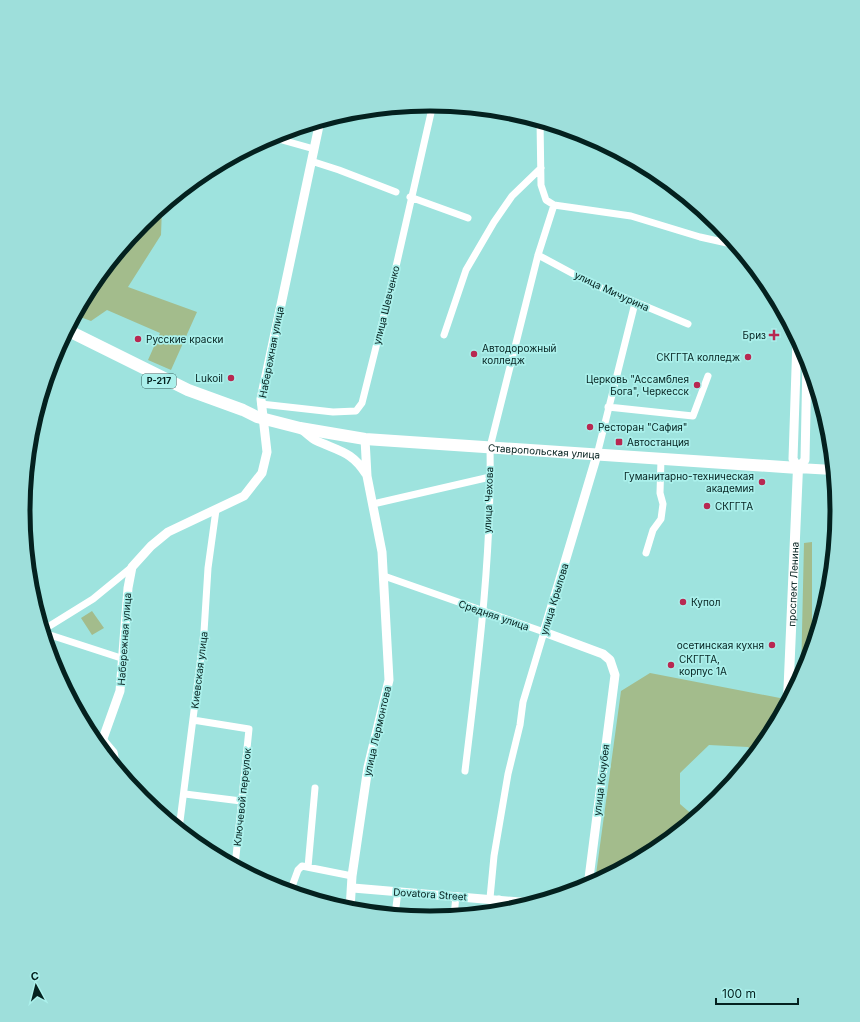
<svg xmlns="http://www.w3.org/2000/svg" width="860" height="1022" font-family="Inter,sans-serif">
	<style>
		.green { fill: #a3bc8c }
		.lines { fill: none; stroke-linecap: round; stroke-linejoin: round }
		.street { stroke: #fff; stroke-width: 7 }
		.secondary { stroke: #fff; stroke-width: 9 }
		.primary { stroke: #fff; stroke-width: 10 }
		.highway { stroke: #fff; stroke-width: 12 }
		.poi-dot { fill: #b82851; stroke: #abf0eb; stroke-width: 1.5 }
		.labels { text-anchor: middle; stroke-width: 3.5; stroke-linejoin: round; paint-order: stroke }
		.shield { fill: #abf0eb; stroke: #365f5c; stroke-width: 1 }
		.shield-label { font-size: 9px; font-weight: bold; fill: #04211f }
		.street-label { font-size: 10px; fill: #04211f; stroke: #abf0eb }
		.poi-label { font-size: 10px; fill: #04211f; stroke: #abf0eb; text-anchor: start }
		.rim { fill: none; stroke: #04211f; stroke-width: 5 }
	</style>
	<rect width="100%" height="100%" fill="#9ee3de"/>
	<!-- green -->
	<path class="green" d="M 162,207 L 161,235 L 128,287 L 197,312 L 171,370 L 148,360 L 160,333 L 107,310 L 91,321 L 75,315 L 92,285 L 142,223 Z
		M 812,542 L 812,645 L 801,676 L 804,543 Z
		M 92,611 L 104,628 L 92,635 L 81,618 Z
		M 650,673 L 780,698 C 778,725 772,733 755,753 L 748,747 L 709,745 L 680,773 L 680,804 L 695,817 L 656,850 L 595,882 L 621,691 Z"/>
	<g class="lines">
		<!-- street -->
		<path class="street" d="M 540,121 L 541,185 L 546,200 L 554,205 L 631,216 L 700,237 L 736,245
			M 274,135 L 282,140 L 314,149
			M 311,161 L 339,170 L 396,192
			M 410,197 L 468,218
			M 538,255 L 592,284 L 688,324
			M 444,335 L 466,270 L 494,222 L 512,196 L 541,168
			M 261,404 L 333,412 L 356,411 L 362,403 L 395,271 L 433,104
			M 608,407 L 693,416 L 708,376
			M 597,455 L 635,303
			M 373,504 L 490,477
			M 646,553 L 653,530 L 661,519 L 663,504 L 660,493 L 661,459
			M 384,576 L 544,632 L 523,702 L 520,725 L 508,774 L 494,856 L 490,898
			M 43,630 L 93,599 L 132,567
			M 44,633 L 124,659
			M 193,720 L 249,729 L 235,866
			M 103,739 L 114,752 L 117,768
			M 465,771 C 478,663 492,555 490,447 L 538,255 L 554,205
			M 185,794 L 241,801
			M 179,829 L 204,632 L 208,568 L 216,510
			M 308,867 L 315,788
			M 290,892 L 298,870 L 302,866 L 352,876
			M 498,911 L 499,899
			M 395,915 L 398,891
			M 454,916 L 456,896"/>
		<!-- secondary -->
		<path class="secondary" d="M 797,339 L 793,459 L 798,468 L 805,460 L 807,360
			M 300,428 C 305,432 310,437 315,440 C 338,451 352,451 366,474
			M 100,747 L 120,691 L 128,588 L 132,567 L 151,546 L 168,532 L 244,496 L 262,473 L 267,452 L 261,399 L 320,121
			M 588,886 L 615,675 L 610,660 L 603,654 L 544,632 L 597,455
			M 353,888 L 532,903
			M 350,910 L 352,876 L 368,767 L 389,680 L 382,552 L 367,476 L 365,439"/>
		<!-- primary -->
		<path class="primary" id="s1" d="M 788,700 L 798,468 L 833,470"/>
		<!-- highway -->
		<path class="highway" id="s2" d="M 67,330 L 188,390 L 243,410 L 257,417 L 300,428 L 365,439 L 798,468"/>
	</g>
	<!-- markers -->
	<g class="poi-dot">
		<path d="M772 329h4v4h4v4h-4v4h-4v-4h-4v-4h4z"/>
		<circle cx="138" cy="339" r="4"/>
		<circle cx="474" cy="354" r="4"/>
		<circle cx="748" cy="357" r="4"/>
		<circle cx="231" cy="378" r="4"/>
		<circle cx="697" cy="385" r="4"/>
		<circle cx="590" cy="427" r="4"/>
		<rect x="615" y="438" width="8" height="8" rx="2"/>
		<circle cx="762" cy="482" r="4"/>
		<circle cx="707" cy="506" r="4"/>
		<circle cx="683" cy="602" r="4"/>
		<circle cx="772" cy="645" r="4"/>
		<circle cx="671" cy="665" r="4"/>
	</g>
	<g class="labels">
		<!-- shield labels -->
		<rect class="shield" x="142" y="374" width="34" height="14" rx="3"/>
		<g class="shield-label">
			<text x="159" y="384">Р-217</text>
		</g>
		<!-- street labels -->
		<g class="street-label">
			<text transform="translate(612 291) rotate(25)" y="4">улица Мичурина</text>
			<text transform="translate(386 305) rotate(-76)" y="4">улица Шевченко</text>
			<text transform="translate(271 352) rotate(-79)" y="4">Набережная улица</text>
			<text dy="4" stroke="none"><textPath href="#s2" startOffset="499">Ставропольская улица</textPath></text>
			<text transform="translate(488 500) rotate(-88)" y="4">улица Чехова</text>
			<text dy="4" stroke="none"><textPath href="#s1" startOffset="116">проспект Ленина</textPath></text>
			<text transform="translate(554 599) rotate(-73)" y="4">улица Крылова</text>
			<text transform="translate(494 615) rotate(19)" y="4">Средняя улица</text>
			<text transform="translate(124 639) rotate(-86)" y="4">Набережная улица</text>
			<text transform="translate(199 670) rotate(-83)" y="4">Киевская улица</text>
			<text transform="translate(377 731) rotate(-77)" y="4">улица Лермонтова</text>
			<text transform="translate(601 780) rotate(-83)" y="4">улица Кочубея</text>
			<text transform="translate(242 797) rotate(-84)" y="4">Ключевой переулок</text>
			<text transform="translate(430 894) rotate(4)" y="4">Dovatora Street</text>
		</g>
		<!-- poi labels -->
		<g class="poi-label">
			<text x="766" y="339" text-anchor="end">Бриз</text>
			<text x="146" y="343">Русские краски</text>
			<text x="482" y="352">Автодорожный<tspan x="482" dy="12">колледж</tspan></text>
			<text x="740" y="361" text-anchor="end">СКГГТА колледж</text>
			<text x="223" y="382" text-anchor="end">Lukoil</text>
			<text x="689" y="383" text-anchor="end">Церковь "Ассамблея<tspan x="689" dy="12">Бога", Черкесск</tspan></text>
			<text x="598" y="431">Ресторан "Сафия"</text>
			<text x="627" y="446">Автостанция</text>
			<text x="754" y="480" text-anchor="end">Гуманитарно-техническая<tspan x="754" dy="12">академия</tspan></text>
			<text x="715" y="510">СКГГТА</text>
			<text x="691" y="606">Купол</text>
			<text x="764" y="649" text-anchor="end">осетинская кухня</text>
			<text x="679" y="663">СКГГТА,<tspan x="679" dy="12">корпус 1А</tspan></text>
		</g>
	</g>
	<!-- crop -->
	<path d="M0 0H860V1022H0ZM30 511a400 400 0 1 1 800 0a400 400 0 1 1-800 0Z" fill="#9edfdb" fill-rule="evenodd"/>
	<path class="rim" d="M30 511a400 400 0 1 1 800 0a400 400 0 1 1-800 0Z"/>
	<!-- north arrow -->
	<g transform="translate(36 986) rotate(353)" stroke="#abf0eb" stroke-width="3" paint-order="stroke">
	<path d="M0-3L7 15L0 10L-7 15Z" fill="#04211f"/>
	<text y="-6" font-size="11" font-weight="bold" text-anchor="middle" fill="#04211f">С</text>
	</g>
	<!-- scale -->
	<path d="M716 998v6h82v-6" fill="none" stroke="#04211f" stroke-width="2"/>
	<text x="722" y="998" font-size="12" fill="#04211f" stroke="#abf0eb" stroke-width="3" paint-order="stroke">100 m</text>
</svg>
